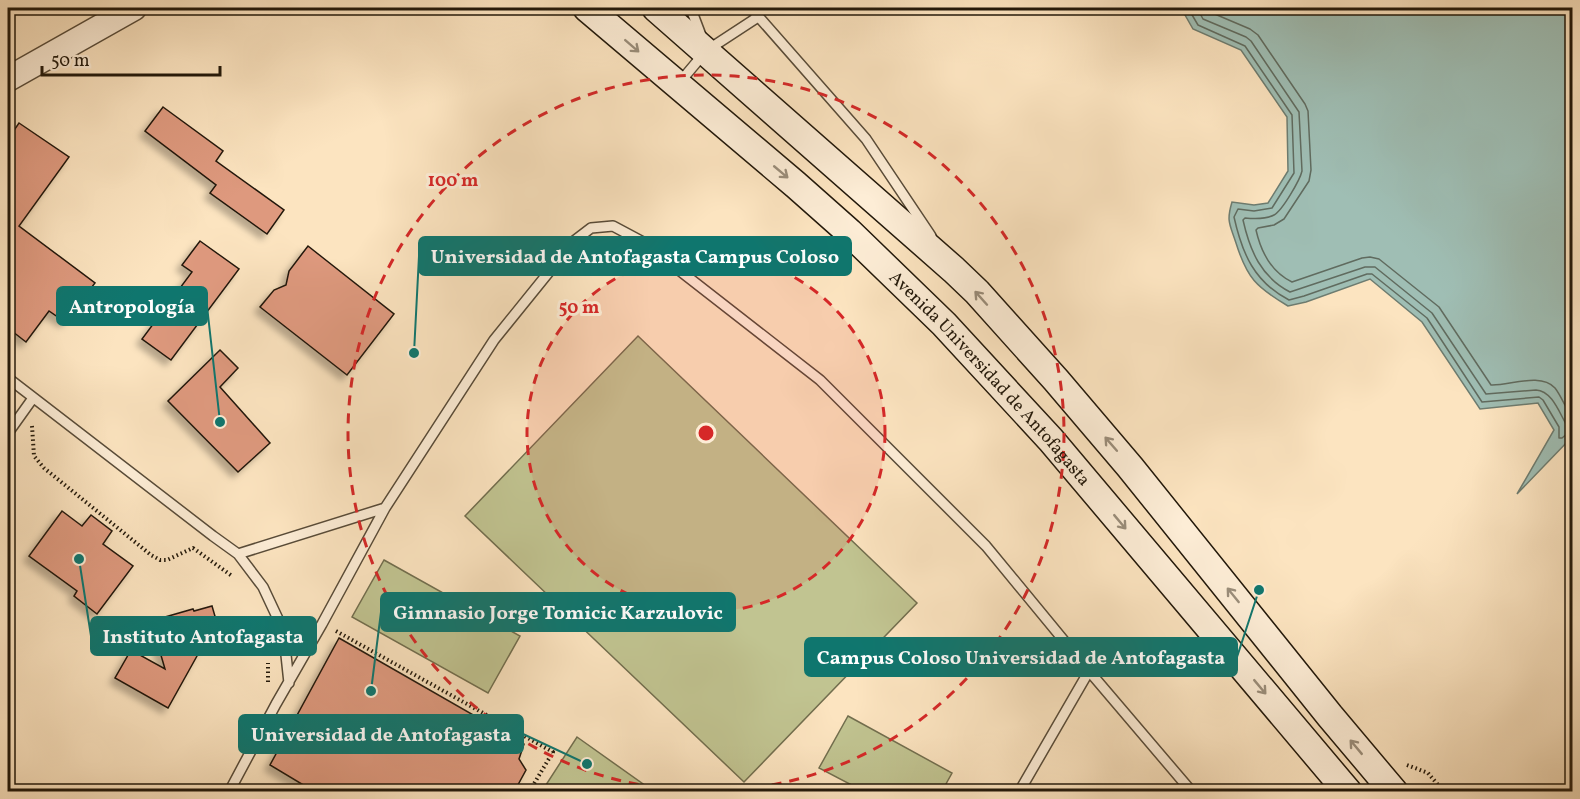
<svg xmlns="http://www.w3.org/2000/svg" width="1580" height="799" font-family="Vollkorn,serif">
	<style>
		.green { fill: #c1c491; stroke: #726e4e; stroke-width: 1.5 }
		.water { fill: #9fbeb4; stroke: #6d7c70; stroke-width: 1.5 }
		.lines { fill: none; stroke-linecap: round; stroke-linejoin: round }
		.shore { stroke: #606b5f; stroke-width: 1.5 }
		.building { fill: #de997e; stroke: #22180a; stroke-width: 1.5; filter: url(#shadow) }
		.service-casing { stroke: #584b38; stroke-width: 12 }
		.tertiary-casing { stroke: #584b38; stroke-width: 27 }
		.secondary-casing { stroke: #22180a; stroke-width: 30 }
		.path { stroke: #22180a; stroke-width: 4; stroke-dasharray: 1.5 3; stroke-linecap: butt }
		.service { stroke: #fdedd6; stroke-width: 9 }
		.tertiary { stroke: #fdedd6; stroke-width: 24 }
		.secondary { stroke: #fdedd6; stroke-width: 27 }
		.oneway { stroke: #9a8d7a }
		.ring { fill: none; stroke: #d62828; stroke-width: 3; stroke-dasharray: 10 8 }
		.labels { text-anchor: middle; stroke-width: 6; stroke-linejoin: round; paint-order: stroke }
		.street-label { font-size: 18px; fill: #22180a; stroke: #fdedd6 }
		.centre { fill: #d62828; stroke: #fdedd6; stroke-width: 3 }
		.ring-label { font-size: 18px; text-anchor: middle; font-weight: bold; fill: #d62828; stroke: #fdedd6; stroke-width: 6; stroke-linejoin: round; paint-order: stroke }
		.leader { fill: none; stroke: #0f766e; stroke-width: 2 }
		.callout-dot { fill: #0f766e; stroke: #fdedd6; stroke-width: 2 }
		.callout { fill: #0f766e; stroke: #0f766e; stroke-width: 2 }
		.callout-label { font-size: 20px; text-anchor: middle; font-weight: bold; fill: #fff }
	</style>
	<defs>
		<filter id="shadow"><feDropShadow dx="-5.5" dy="5.5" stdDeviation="3" flood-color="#0004"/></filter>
	</defs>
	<rect width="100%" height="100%" fill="#fce4c0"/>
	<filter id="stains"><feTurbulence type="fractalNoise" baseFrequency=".00333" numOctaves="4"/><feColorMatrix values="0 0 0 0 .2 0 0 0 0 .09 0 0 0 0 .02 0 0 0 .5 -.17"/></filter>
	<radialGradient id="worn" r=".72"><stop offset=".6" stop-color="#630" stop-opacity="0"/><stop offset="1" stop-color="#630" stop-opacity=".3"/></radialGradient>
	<!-- green -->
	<path class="green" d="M 638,336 L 917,603 L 744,782 L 465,516 Z
		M 384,560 L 520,636 L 488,693 L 352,617 Z
		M 848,716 L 952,773 L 942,791 L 863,791 L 819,768 Z
		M 577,737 L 653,791 L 542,791 Z"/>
	<!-- water -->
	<path class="water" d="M 1181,8 L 1572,8 L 1572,438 L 1571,438 L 1517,494 L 1554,430 L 1538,403 L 1480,409 L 1422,322 L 1370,279 L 1306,302 L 1288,306 C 1256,287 1247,278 1236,243 C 1230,224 1226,222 1232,202 L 1254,205 L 1268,203 L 1288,171 L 1287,117 L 1241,50 L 1193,29 Z"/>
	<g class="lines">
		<!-- shore -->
		<path class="shore" d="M 1188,8 L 1198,25 L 1245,46 L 1292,115 L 1294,173 L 1272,208 L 1254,211 L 1238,209 L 1234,217 C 1242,253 1254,282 1289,300 L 1304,296 L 1367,274 L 1372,274 L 1427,318 L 1482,402 L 1539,397 L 1543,400 L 1559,427 L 1559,438 L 1562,438 L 1568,433 L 1572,433
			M 1197,8 L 1203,19 L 1246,37 L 1251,41 L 1299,112 L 1302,171 C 1300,180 1282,211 1274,215 C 1266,219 1254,219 1245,218 L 1243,220 C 1250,251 1261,277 1290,292 L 1365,267 L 1375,267 L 1432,313 L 1486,394 L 1536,390 C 1552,391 1559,412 1566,424 L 1572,425
			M 1207,8 L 1210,12 L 1250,29 L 1258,35 L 1305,104 L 1308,111 L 1311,170 L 1309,181 L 1284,219 L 1274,225 L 1258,228 L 1256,230 C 1261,252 1271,272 1292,282 L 1362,258 L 1370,257 L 1379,259 L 1439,307 L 1491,385 C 1509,386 1540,372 1555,388 C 1562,397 1565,408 1572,416"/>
	</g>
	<!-- building -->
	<path class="building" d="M 163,107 L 223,151 L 216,161 L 284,210 L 267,234 L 210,193 L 216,185 L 145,131 Z
		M 19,123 L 69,157 L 19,226 L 95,283 L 65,322 L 49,311 L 26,342 L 8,328 L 8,139 Z
		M 200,241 L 239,269 L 171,360 L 142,339 L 192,272 L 182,265 Z
		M 308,246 L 394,314 L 347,375 L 260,307 L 274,290 L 286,285 L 289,271 Z
		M 220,350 L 238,368 L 220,387 L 270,443 L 238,472 L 168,401 Z
		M 62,511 L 82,526 L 91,515 L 112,531 L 103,544 L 133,566 L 97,614 L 74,596 L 77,591 L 29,556 Z
		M 212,606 L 219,630 L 199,636 L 202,647 L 168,708 L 115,678 L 131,650 L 165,669 L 151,621 L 193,609 L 194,611 Z
		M 339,638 L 524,744 L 519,759 L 526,770 L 514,792 L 315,792 L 270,765 Z"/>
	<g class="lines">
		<defs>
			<path id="service" d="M 693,8 L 691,9 L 702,38
				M 751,8 L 866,139 L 931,236
				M 680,82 L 706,51 L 758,17
				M 8,378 L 213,536 L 238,554 L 263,587 L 278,619 L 286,655 L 289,683
				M 8,433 L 33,398
				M 238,554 L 385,508
				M 229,792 L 276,704 L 322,624 L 385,508 L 494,340 L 574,241 L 591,228 L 613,226 L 643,242 L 820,380 L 986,546 L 1089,671 L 1192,792
				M 1019,792 L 1089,671"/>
			<path id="tertiary" d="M 8,79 L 134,8"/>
			<g id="secondary">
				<path id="s1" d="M 587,8 L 796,185 L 849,232 L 944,324 L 1051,440 L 1348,792"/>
				<path d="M 656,8 L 954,270 L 977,292 L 1056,380 L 1130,467 L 1330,716 L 1394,792"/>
			</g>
		</defs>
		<!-- service casing -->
		<use href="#service" class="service-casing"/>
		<!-- tertiary casing -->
		<use href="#tertiary" class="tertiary-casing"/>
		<!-- secondary casing -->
		<use href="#secondary" class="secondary-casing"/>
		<!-- path -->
		<path class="path" d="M 32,426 L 34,456 L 44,468 L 151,555 L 160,560 L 167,560 L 193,548 L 232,576
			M 336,631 L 553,752 L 529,792
			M 268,682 L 268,663
			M 1407,765 L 1428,773 L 1444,792"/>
		<!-- service -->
		<use href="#service" class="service"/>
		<!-- tertiary -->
		<use href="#tertiary" class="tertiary"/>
		<!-- secondary -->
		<use href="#secondary" class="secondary"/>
	</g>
	<!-- one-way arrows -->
	<defs><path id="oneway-shaft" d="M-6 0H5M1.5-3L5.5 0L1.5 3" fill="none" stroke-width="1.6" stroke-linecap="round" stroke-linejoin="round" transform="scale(1.5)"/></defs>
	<g class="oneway">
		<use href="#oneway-shaft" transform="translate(632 46) rotate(41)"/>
		<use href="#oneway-shaft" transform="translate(781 172) rotate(40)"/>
		<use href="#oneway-shaft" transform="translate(981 298) rotate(-132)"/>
		<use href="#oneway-shaft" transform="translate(1111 444) rotate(-131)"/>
		<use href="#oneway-shaft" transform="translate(1120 522) rotate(50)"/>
		<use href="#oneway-shaft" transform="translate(1233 595) rotate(-129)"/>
		<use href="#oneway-shaft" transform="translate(1260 687) rotate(50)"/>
		<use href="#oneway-shaft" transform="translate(1356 747) rotate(-130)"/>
	</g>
	<!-- distance rings -->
	<circle cx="706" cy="433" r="179" fill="#d62828" fill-opacity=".12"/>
	<g class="ring">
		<circle cx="706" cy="433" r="179"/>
		<circle cx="706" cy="433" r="358"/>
	</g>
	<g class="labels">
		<!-- street labels -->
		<g class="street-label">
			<text dy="6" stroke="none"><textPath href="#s1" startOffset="548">Avenida Universidad de Antofagasta</textPath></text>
		</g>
	</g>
	<circle cx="706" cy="433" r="9" class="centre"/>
	<g class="ring-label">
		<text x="453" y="186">100 m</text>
		<text x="579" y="313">50 m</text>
	</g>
	<!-- callouts -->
	<path class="leader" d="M414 353L419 256M220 422L207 306M371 691L381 612M79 559L91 636M1259 590L1237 657M587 764L523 734"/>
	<g class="callout-dot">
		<circle cx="414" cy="353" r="6"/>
		<circle cx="220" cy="422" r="6"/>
		<circle cx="371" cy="691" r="6"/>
		<circle cx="79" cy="559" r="6"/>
		<circle cx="1259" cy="590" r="6"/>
		<circle cx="587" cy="764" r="6"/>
	</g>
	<g class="callout">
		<rect x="419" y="237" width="432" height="38" rx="6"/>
		<rect x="57" y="287" width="150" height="38" rx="6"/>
		<rect x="381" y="593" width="354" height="38" rx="6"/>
		<rect x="91" y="617" width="225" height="38" rx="6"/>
		<rect x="805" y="638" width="432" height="38" rx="6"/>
		<rect x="239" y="715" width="284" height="38" rx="6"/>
	</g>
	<g class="callout-label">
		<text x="635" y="263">Universidad de Antofagasta Campus Coloso</text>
		<text x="132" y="313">Antropología</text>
		<text x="558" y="619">Gimnasio Jorge Tomicic Karzulovic</text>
		<text x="203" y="643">Instituto Antofagasta</text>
		<text x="1021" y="664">Campus Coloso Universidad de Antofagasta</text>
		<text x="381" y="741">Universidad de Antofagasta</text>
	</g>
	<!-- margin -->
	<rect width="1580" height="799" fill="none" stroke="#fce4c0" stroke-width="30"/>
	<rect x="9" y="9" width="1562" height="781" fill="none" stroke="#22180a" stroke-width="3"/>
	<rect x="15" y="15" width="1550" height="769" fill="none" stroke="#22180a" stroke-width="1.5"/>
	<!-- scale -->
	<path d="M42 66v9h178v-9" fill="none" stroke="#22180a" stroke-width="3"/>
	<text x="51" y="66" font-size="18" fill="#22180a" stroke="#fdedd6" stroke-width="4.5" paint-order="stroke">50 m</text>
	<rect width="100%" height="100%" filter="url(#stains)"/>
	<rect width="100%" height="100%" fill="url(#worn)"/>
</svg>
